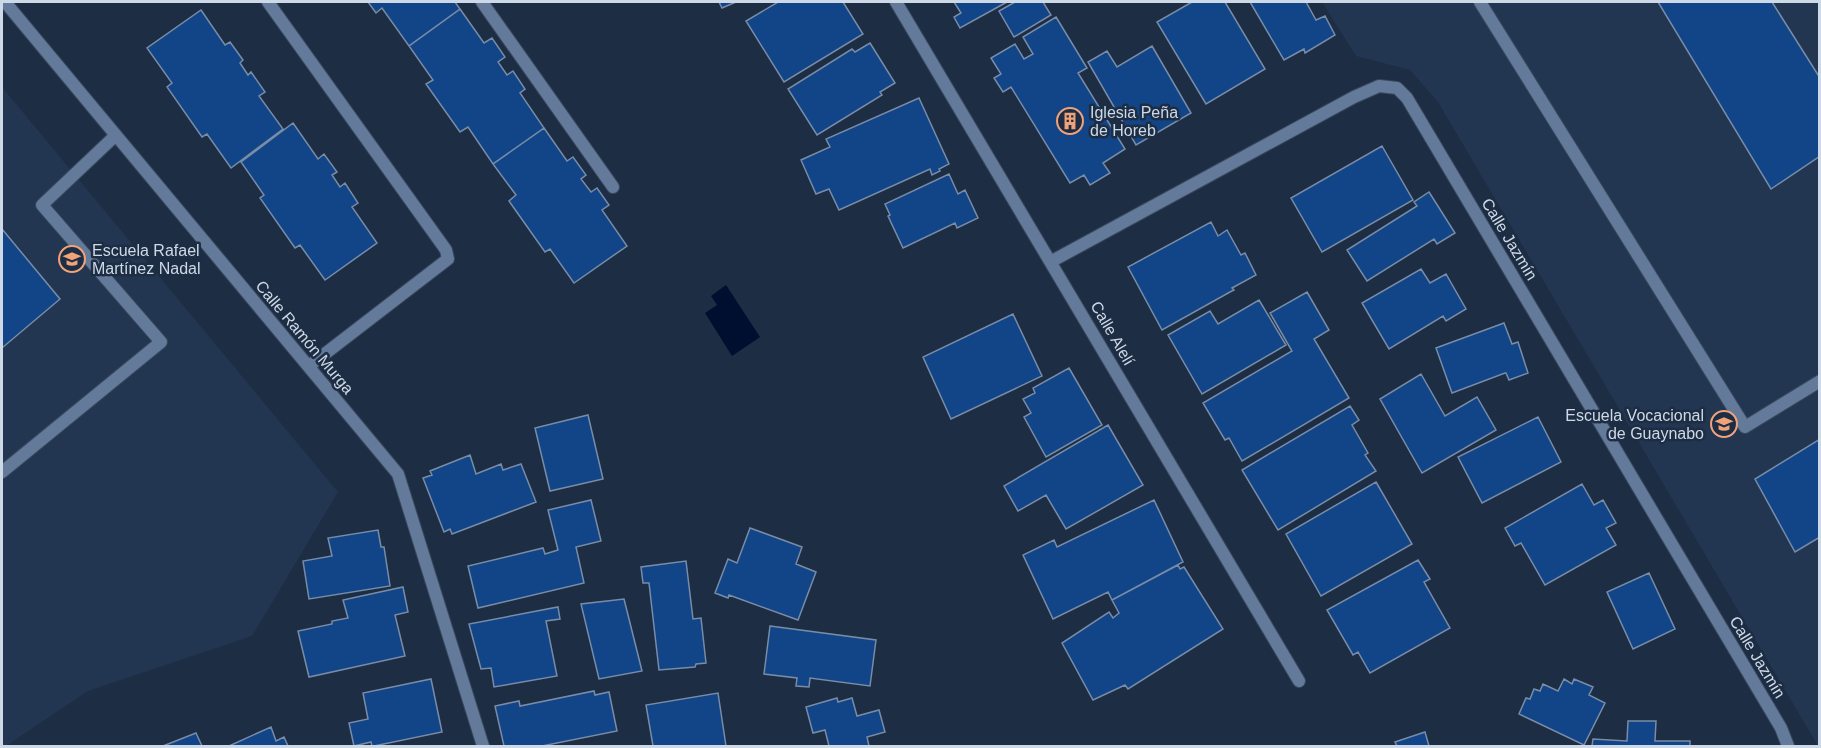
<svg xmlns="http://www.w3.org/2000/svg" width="1821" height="748" font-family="Helvetica,sans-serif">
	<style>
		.built { fill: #223652 }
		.water { fill: #000e30 }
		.building { fill: #114588; stroke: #798ca7; stroke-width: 1.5 }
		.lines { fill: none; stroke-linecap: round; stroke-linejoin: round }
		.service-casing { stroke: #39495d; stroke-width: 14 }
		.minor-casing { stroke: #39495d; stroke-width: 14 }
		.service { stroke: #647a9a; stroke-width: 12 }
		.minor { stroke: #647a9a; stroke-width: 12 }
		.labels { text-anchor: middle; stroke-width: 5; stroke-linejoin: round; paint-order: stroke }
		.poi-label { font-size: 16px; fill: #ced9e7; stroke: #1d2d43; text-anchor: start }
		.street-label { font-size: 16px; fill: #ced9e7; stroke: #1d2d43 }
	</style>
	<rect width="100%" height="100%" fill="#1d2d43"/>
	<!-- built -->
	<path class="built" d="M 1322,2 L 1819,2 L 1819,746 L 1818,746 L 1438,102 L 1410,70 L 1356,56 Z
		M 2,87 L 338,492 L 252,636 L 88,691 L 6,746 L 2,746 Z"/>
	<!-- water -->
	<path class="water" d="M 726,285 L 760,337 L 732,356 L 705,313 L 717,305 L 711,296 Z"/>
	<!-- building -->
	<path class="building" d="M 368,2 L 455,2 L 460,9 L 409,46 L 382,8 L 376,13 Z
		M 719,2 L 736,2 L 722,8 Z
		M 778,2 L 843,2 L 863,34 L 784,82 L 746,21 Z
		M 954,2 L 1007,2 L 960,28 L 954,17 L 961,13 Z
		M 1015,2 L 1043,2 L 1051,15 L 1014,37 L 999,11 Z
		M 1192,2 L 1225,2 L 1265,69 L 1206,104 L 1157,22 Z
		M 1250,2 L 1306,2 L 1316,20 L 1325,16 L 1335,35 L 1305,53 L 1304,49 L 1284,60 Z
		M 1658,2 L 1772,2 L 1820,78 L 1820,156 L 1771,189 Z
		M 460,9 L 484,43 L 492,38 L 505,57 L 498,62 L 507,75 L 513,71 L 525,89 L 520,93 L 544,128 L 493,164 L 468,127 L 460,132 L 426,84 L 433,80 L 409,46 Z
		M 201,10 L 225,45 L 230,42 L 243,60 L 240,63 L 248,75 L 251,72 L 265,92 L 259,96 L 283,129 L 231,168 L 207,134 L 202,137 L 167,87 L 172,83 L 147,48 Z
		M 1056,17 L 1087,68 L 1078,73 L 1125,149 L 1103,163 L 1110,173 L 1090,185 L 1084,175 L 1070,183 L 1011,87 L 1003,92 L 994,78 L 1001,74 L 991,58 L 1015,44 L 1024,59 L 1033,54 L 1023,37 Z
		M 870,43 L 895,83 L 880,92 L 882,95 L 817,135 L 788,89 L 852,49 L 855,52 Z
		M 1152,46 L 1191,113 L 1136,145 L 1088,62 L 1107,51 L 1117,67 Z
		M 919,98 L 949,164 L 939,169 L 940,171 L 932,175 L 930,169 L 839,210 L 829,189 L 816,194 L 801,160 L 830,147 L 826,139 Z
		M 293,123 L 318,159 L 324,154 L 337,172 L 332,175 L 340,187 L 345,183 L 358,203 L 352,207 L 377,243 L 325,280 L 300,245 L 295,248 L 260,198 L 264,195 L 241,162 Z
		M 544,128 L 567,161 L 573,157 L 586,175 L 581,179 L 591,192 L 597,188 L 609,205 L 602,210 L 627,246 L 574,283 L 550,249 L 545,252 L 509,201 L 516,195 L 493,164 Z
		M 1382,146 L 1413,200 L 1322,252 L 1291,198 Z
		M 949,174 L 958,194 L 965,190 L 978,218 L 957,228 L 955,223 L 903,248 L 888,216 L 890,215 L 885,204 Z
		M 1429,192 L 1455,233 L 1437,244 L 1434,239 L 1367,281 L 1347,250 L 1417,206 L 1414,202 Z
		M 1211,222 L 1218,236 L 1227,230 L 1241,255 L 1245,253 L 1256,275 L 1232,288 L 1234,290 L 1230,292 L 1162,330 L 1128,267 Z
		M 2,229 L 60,299 L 2,348 Z
		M 1421,269 L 1430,283 L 1446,274 L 1466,309 L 1446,321 L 1443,316 L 1389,349 L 1362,303 Z
		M 1307,292 L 1329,330 L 1314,339 L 1349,398 L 1242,461 L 1229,438 L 1225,440 L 1203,403 L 1292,351 L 1270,313 Z
		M 1259,300 L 1286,345 L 1202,394 L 1168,335 L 1210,311 L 1218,324 Z
		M 1013,314 L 1042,376 L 951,419 L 923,357 Z
		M 1504,323 L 1512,344 L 1518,342 L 1528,373 L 1509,380 L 1506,373 L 1505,373 L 1452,393 L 1436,348 Z
		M 1069,368 L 1102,425 L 1046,457 L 1024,417 L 1031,413 L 1023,399 L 1035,393 L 1033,388 Z
		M 1421,374 L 1445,416 L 1477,397 L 1496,430 L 1422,473 L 1380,399 Z
		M 1350,406 L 1359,420 L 1352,425 L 1368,453 L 1365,455 L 1376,471 L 1278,530 L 1242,470 Z
		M 588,415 L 603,479 L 550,491 L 535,428 Z
		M 1538,417 L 1561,462 L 1482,503 L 1458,457 Z
		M 1108,425 L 1143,485 L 1066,529 L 1046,495 L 1018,511 L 1004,486 Z
		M 1820,439 L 1820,537 L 1795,552 L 1755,479 Z
		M 470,455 L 476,474 L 501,464 L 503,470 L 521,464 L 536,502 L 452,534 L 450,529 L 444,532 L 423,478 L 432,475 L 430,471 Z
		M 1376,482 L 1412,544 L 1321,596 L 1286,534 Z
		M 1582,484 L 1594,505 L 1603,500 L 1616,523 L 1606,528 L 1616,545 L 1545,585 L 1521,543 L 1515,546 L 1505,528 Z
		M 591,500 L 601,541 L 576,547 L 584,583 L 478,608 L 468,566 L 543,548 L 545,554 L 558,550 L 548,510 Z
		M 1154,500 L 1183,562 L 1112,600 L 1108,592 L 1053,619 L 1023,555 L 1054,540 L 1057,547 Z
		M 750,528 L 802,547 L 796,564 L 816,572 L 798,620 L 729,595 L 728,598 L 715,593 L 728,559 L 737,563 Z
		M 378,530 L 381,547 L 384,547 L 390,586 L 309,599 L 303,561 L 332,556 L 328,538 Z
		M 1418,560 L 1430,579 L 1424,582 L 1450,628 L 1370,673 L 1358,652 L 1353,655 L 1327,610 Z
		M 686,561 L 693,619 L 701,618 L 706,663 L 696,664 L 695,667 L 659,670 L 649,583 L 643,583 L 641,567 Z
		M 1178,565 L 1180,569 L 1184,567 L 1223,629 L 1128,689 L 1125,685 L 1093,700 L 1062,643 L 1109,612 L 1113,618 L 1119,613 L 1112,600 Z
		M 1649,573 L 1675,629 L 1633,649 L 1607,592 Z
		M 403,587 L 408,612 L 395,615 L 405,656 L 309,677 L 298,631 L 332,624 L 332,621 L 348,618 L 343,600 Z
		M 624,599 L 642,671 L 599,679 L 581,604 Z
		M 558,607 L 560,619 L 546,621 L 557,676 L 494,687 L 491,668 L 481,669 L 469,624 Z
		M 770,626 L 876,640 L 870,686 L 810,678 L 809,687 L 796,686 L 797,678 L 764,674 Z
		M 431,679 L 442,732 L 374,746 L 372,746 L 371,742 L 354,746 L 349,723 L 368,719 L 363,693 Z
		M 1564,679 L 1572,684 L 1574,679 L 1593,687 L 1589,695 L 1605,703 L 1584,745 L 1519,714 L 1526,698 L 1530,699 L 1534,689 L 1540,691 L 1543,684 L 1558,691 Z
		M 594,691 L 595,695 L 609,692 L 617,731 L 542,746 L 504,746 L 495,706 L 519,701 L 520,706 Z
		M 718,693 L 726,746 L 653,746 L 646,705 Z
		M 837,698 L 838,702 L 852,698 L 857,716 L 879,710 L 885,732 L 867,737 L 869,746 L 829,746 L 825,730 L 813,733 L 806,707 Z
		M 1628,721 L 1656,721 L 1655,741 L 1690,741 L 1690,746 L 1592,746 L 1593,739 L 1627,741 Z
		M 271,727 L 276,741 L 284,737 L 288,746 L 229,746 Z
		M 1425,732 L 1429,746 L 1397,746 L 1395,742 Z
		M 196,733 L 202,746 L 163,746 Z"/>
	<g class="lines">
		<defs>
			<path id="service" d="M 268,2 L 446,250 L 448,259 L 309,366
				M 482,2 L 613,187
				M 1480,2 L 1745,427 L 1820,381"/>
			<path id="minor" d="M 5,2 L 398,474 L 483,746
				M 896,2 L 1299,681
				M 1052,261 L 1354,97 L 1379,86 L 1397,88 L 1407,98 L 1781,728 L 1788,746
				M 2,472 L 161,342 L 42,205 L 116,135"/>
		</defs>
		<!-- service casing -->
		<use href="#service" class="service-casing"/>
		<!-- minor casing -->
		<use href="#minor" class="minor-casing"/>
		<!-- service -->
		<use href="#service" class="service"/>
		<!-- minor -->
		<use href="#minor" class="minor"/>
	</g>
	<!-- icons -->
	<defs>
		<symbol id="building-ring" viewBox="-11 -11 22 22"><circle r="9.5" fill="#1d2d43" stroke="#f0a27a" stroke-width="1.5"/><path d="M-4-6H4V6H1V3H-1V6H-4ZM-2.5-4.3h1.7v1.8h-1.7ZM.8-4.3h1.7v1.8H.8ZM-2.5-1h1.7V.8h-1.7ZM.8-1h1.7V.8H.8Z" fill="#f0a27a"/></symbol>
		<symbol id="school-ring" viewBox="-11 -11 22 22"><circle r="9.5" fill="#1d2d43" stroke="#f0a27a" stroke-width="1.5"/><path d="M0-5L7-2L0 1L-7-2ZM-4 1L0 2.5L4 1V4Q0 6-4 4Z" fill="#f0a27a"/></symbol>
	</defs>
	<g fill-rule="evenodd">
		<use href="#building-ring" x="1055" y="106" width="30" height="30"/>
		<use href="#school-ring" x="57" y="244" width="30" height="30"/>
		<use href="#school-ring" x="1709" y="409" width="30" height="30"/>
	</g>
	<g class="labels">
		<!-- poi labels -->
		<g class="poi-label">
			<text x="1090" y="118">Iglesia Peña<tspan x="1090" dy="18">de Horeb</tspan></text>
			<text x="92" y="256">Escuela Rafael<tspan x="92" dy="18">Martínez Nadal</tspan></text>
			<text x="1704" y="421" text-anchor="end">Escuela Vocacional<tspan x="1704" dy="18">de Guaynabo</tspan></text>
		</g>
		<!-- street labels -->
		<g class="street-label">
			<text transform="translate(1510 239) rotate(59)" y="6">Calle Jazmín</text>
			<text transform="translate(1113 333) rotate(60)" y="6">Calle Alelí</text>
			<text transform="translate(305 337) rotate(50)" y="6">Calle Ramón Murga</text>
			<text transform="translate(1758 657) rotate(59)" y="6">Calle Jazmín</text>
		</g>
	</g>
	<!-- border -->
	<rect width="1821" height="748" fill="none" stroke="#ced9e7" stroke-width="6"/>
</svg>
